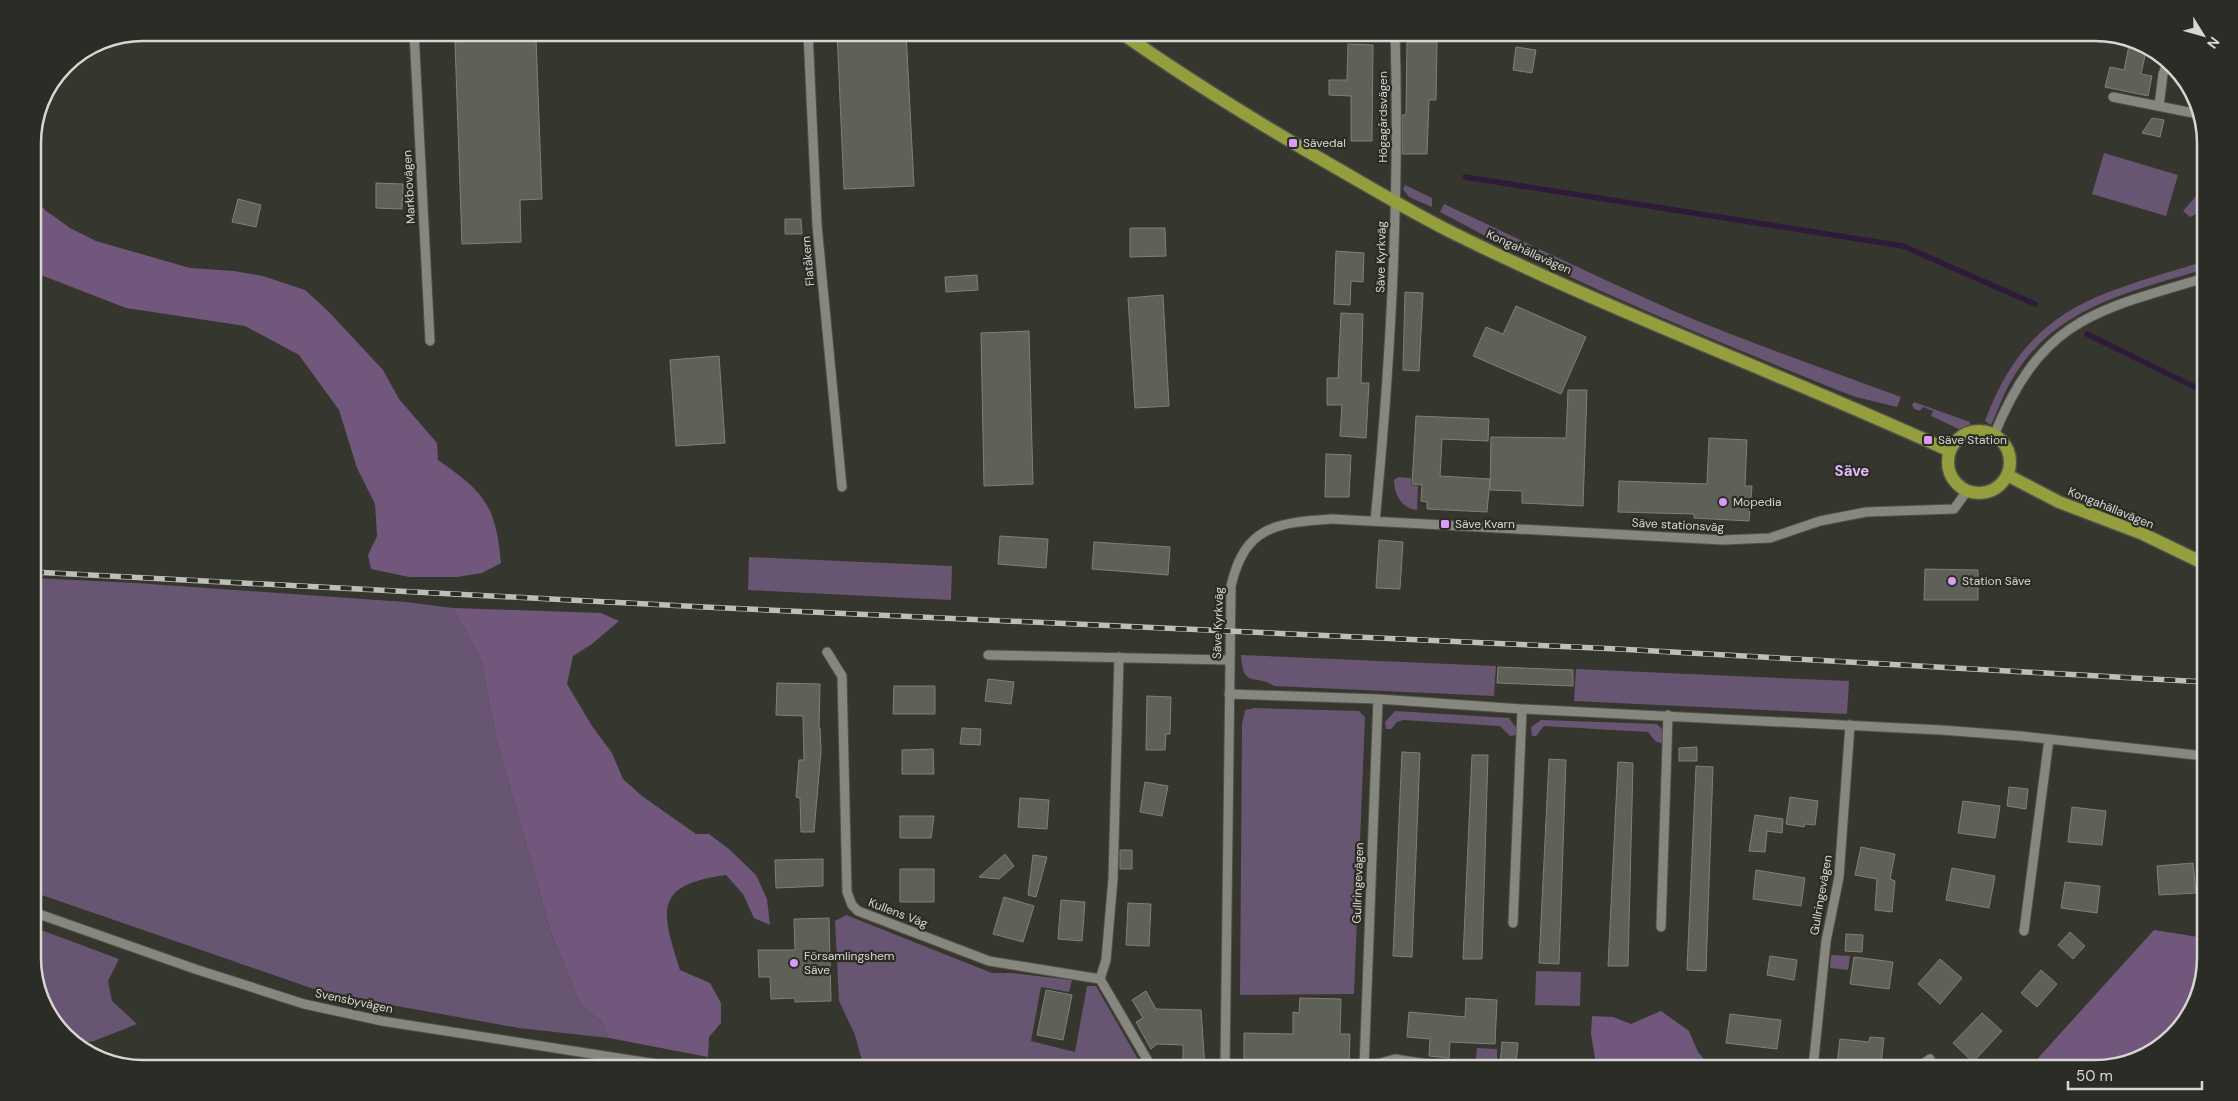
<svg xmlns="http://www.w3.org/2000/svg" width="2238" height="1101" font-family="'DM Sans',sans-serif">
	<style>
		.green { fill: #685571 }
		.forest { fill: #70577b }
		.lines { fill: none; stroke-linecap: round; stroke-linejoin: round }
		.stream { stroke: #301a3a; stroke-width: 5.5 }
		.building { fill: #5f6058; stroke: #7f8078 }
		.minor-casing { stroke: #50514b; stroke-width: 11 }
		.major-casing { stroke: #50514b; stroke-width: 15 }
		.minor { stroke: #86887f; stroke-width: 9 }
		.major { stroke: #959e3d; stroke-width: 12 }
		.rail-casing { stroke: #bebfba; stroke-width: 5.5 }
		.rail { stroke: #2b2c25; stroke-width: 4; stroke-dasharray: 11; stroke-linecap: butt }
		.poi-dot { fill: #da9af7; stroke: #2b2c25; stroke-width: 2 }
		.labels { text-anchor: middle; stroke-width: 4.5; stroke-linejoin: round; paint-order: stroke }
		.street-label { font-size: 12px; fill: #d6d7d2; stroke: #2b2c25 }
		.poi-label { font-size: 12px; fill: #d6d7d2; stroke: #2b2c25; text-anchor: start }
		.quarter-label { font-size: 15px; font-weight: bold; fill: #e3b7f8; stroke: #2b2c25 }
		.rim { fill: none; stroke: #d6d7d2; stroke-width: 2.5 }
	</style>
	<rect width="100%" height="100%" fill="#35362e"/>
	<!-- green -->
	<path class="green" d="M 2104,153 L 2178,175 L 2166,216 L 2092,194 Z
		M 1405,185 L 1432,198 L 1432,207 L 1409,197 L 1403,189 Z
		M 2205,193 L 2205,210 L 2190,217 L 2183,211 L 2196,196 Z
		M 1444,204 C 1521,240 1597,277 1674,311 C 1749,343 1825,369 1901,397 L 1897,407 L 1856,397 L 1837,390 C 1704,336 1567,281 1440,212 Z
		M 2205,261 L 2205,269 C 2134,291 2059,305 2016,373 C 2005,389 1999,408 1991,425 L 1985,421 C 2028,305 2099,294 2205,261 Z
		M 1914,402 L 1970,422 L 1970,426 L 1965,430 L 1961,430 L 1931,416 L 1933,411 L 1923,407 L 1920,411 L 1914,409 L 1912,405 Z
		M 1398,477 L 1411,478 L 1411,485 L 1418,486 L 1417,510 C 1402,509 1394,494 1394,480 Z
		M 749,557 L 952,566 L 951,600 L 748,590 Z
		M 33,578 L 136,583 L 406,602 L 453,608 L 481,660 L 496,739 L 552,936 L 580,1003 L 601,1022 L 609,1038 L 519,1028 L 391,1005 L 311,988 L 33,892 Z
		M 1241,655 L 1496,666 L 1494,696 L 1274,686 C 1255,673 1243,690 1241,655 Z
		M 1576,669 L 1849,681 L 1847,714 L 1574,701 Z
		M 1254,708 L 1359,711 L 1365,717 L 1354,994 L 1240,995 L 1242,724 L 1245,710 Z
		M 1395,711 L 1509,718 L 1517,729 L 1516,735 L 1510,736 L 1500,726 L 1403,720 L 1397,722 L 1391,729 L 1386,729 L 1385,722 Z
		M 1541,720 L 1657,724 L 1662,729 L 1663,744 L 1655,741 L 1648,732 L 1544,726 L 1536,736 L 1532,736 L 1531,727 Z
		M 846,915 L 992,973 L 1011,973 L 1072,980 L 1069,992 L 1041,987 L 1031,1041 L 1075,1052 L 1087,986 L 1096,986 L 1143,1068 L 864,1068 L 855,1035 L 839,1001 L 835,921 Z
		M 33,927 L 119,959 L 108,981 L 112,1001 L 137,1024 L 94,1041 L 79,1044 L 51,1020 L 33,965 Z
		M 1831,955 L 1850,956 L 1848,970 L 1830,968 Z
		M 1536,971 L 1581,972 L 1580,1006 L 1535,1005 Z
		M 1477,1048 L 1497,1049 L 1497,1059 L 1488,1059 L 1484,1068 L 1475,1068 Z"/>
	<!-- forest -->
	<path class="forest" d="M 33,197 L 45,210 L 70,228 L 96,241 L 190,268 L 234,271 L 263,276 L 305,290 L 328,311 L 383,370 L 399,399 L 437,443 L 438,460 C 484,492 496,505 501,563 L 482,573 L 457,577 L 409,577 L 371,569 L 368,555 L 377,536 L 375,504 L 357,468 L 339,410 L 299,355 L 245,326 L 126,308 L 33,272 Z
		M 453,608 L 601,613 L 619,621 L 592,644 L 573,656 L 567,684 L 592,726 L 612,753 L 623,779 L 642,796 L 696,834 L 709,834 L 729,849 L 756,875 L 767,899 L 770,925 L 754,918 L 743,894 L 726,875 C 653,885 661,910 680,970 L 710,983 L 721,1003 L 721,1023 L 709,1037 L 708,1057 L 609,1038 L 601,1022 L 580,1003 L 552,936 L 496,739 L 481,660 Z
		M 2154,930 L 2205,938 L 2205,958 L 2194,1007 L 2156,1050 L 2095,1068 L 2029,1068 Z
		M 1661,1011 L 1689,1031 L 1698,1052 L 1710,1066 L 1706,1068 L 1595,1068 L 1596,1064 L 1591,1034 L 1592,1016 L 1613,1017 L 1631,1024 Z"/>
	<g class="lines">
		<!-- stream -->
		<path class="stream" d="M 1465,177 L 1903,246 L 2035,304
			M 2087,334 L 2205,392"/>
	</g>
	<!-- building -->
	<path class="building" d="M 837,32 L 906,32 L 914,186 L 844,189 Z
		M 536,39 L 542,199 L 520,200 L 521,242 L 462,244 L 455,42 Z
		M 2130,41 L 2144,44 L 2147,47 L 2141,74 L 2152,76 L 2148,96 L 2105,87 L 2110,67 L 2124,70 Z
		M 1407,42 L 1437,42 L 1436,100 L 1429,100 L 1427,154 L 1402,154 L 1402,115 L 1406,115 Z
		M 1348,44 L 1373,45 L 1372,141 L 1351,141 L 1351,96 L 1329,95 L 1329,80 L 1347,80 Z
		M 1516,47 L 1536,50 L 1532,73 L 1513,70 Z
		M 2152,118 L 2164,120 L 2160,137 L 2142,133 Z
		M 376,183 L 403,184 L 402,209 L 376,208 Z
		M 238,199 L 261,205 L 256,227 L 232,222 Z
		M 785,219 L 801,219 L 802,234 L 785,234 Z
		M 1130,228 L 1165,228 L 1166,256 L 1130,257 Z
		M 1336,251 L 1364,253 L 1363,282 L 1351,281 L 1350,305 L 1334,304 Z
		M 977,275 L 978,290 L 946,292 L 945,277 Z
		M 1405,292 L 1423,293 L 1419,371 L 1403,370 Z
		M 1163,295 L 1169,406 L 1135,408 L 1128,298 Z
		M 1516,306 L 1586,337 L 1561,394 L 1473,356 L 1486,327 L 1503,334 Z
		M 1341,313 L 1363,314 L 1361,383 L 1369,383 L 1366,438 L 1340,436 L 1342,405 L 1327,405 L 1327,378 L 1338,378 Z
		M 1029,331 L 1033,484 L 984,486 L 981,333 Z
		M 719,356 L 725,443 L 676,446 L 670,360 Z
		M 1568,390 L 1587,390 L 1583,506 L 1522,503 L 1522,491 L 1490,490 L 1491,437 L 1566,438 Z
		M 1416,416 L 1489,419 L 1488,441 L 1442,439 L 1440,476 L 1490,479 L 1487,512 L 1427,509 L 1427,502 L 1421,501 L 1422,485 L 1412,484 Z
		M 1709,438 L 1747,440 L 1745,486 L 1752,486 L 1749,521 L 1694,518 L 1694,514 L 1618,512 L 1619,481 L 1707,484 Z
		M 1326,454 L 1351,455 L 1349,497 L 1325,497 Z
		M 1000,536 L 1048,539 L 1046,568 L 998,564 Z
		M 1379,540 L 1403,542 L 1400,589 L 1376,588 Z
		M 1094,542 L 1170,547 L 1168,575 L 1092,569 Z
		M 1925,569 L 1978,570 L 1978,600 L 1924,600 Z
		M 1498,667 L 1573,670 L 1573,686 L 1497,683 Z
		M 988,679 L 1014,682 L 1011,704 L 985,701 Z
		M 777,683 L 820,684 L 819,728 L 820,728 L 821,751 L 814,832 L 801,832 L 800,798 L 796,797 L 799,760 L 804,760 L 803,716 L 776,715 Z
		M 894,686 L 935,686 L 935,714 L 893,714 Z
		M 1147,696 L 1171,697 L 1170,734 L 1166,734 L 1165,750 L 1146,750 Z
		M 962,728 L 981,729 L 980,745 L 960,744 Z
		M 1697,747 L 1697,761 L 1679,761 L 1679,748 Z
		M 933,749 L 934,774 L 902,774 L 902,750 Z
		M 1402,752 L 1420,753 L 1412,957 L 1393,956 Z
		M 1472,755 L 1488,755 L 1482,959 L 1463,959 Z
		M 1549,759 L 1566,760 L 1559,964 L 1539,963 Z
		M 1618,762 L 1633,763 L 1628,966 L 1608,966 Z
		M 1696,766 L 1713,767 L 1706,971 L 1687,970 Z
		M 1145,782 L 1168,786 L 1162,816 L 1140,812 Z
		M 2009,787 L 2028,789 L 2026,809 L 2007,806 Z
		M 1790,797 L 1818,801 L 1815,825 L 1805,824 L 1804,827 L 1786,824 Z
		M 1020,798 L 1049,800 L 1047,829 L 1018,827 Z
		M 1963,801 L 2000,806 L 1995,838 L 1958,833 Z
		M 2072,807 L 2106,811 L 2102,845 L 2068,842 Z
		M 1755,815 L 1783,819 L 1782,833 L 1767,831 L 1765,852 L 1749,851 Z
		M 900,816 L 934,816 L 931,838 L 900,838 Z
		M 1861,847 L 1895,854 L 1890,879 L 1895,881 L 1892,912 L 1875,910 L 1877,879 L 1855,875 Z
		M 1120,850 L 1132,850 L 1132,869 L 1120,869 Z
		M 1005,854 L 1014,866 L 999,879 L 979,877 Z
		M 1033,855 L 1047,857 L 1036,897 L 1028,895 Z
		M 823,859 L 823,886 L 776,888 L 775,860 Z
		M 2193,863 L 2196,893 L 2159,895 L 2157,866 Z
		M 1952,868 L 1995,876 L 1989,908 L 1946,900 Z
		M 900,869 L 934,869 L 934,902 L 900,902 Z
		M 1756,870 L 1805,878 L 1801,906 L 1753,899 Z
		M 2065,882 L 2100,886 L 2097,913 L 2061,908 Z
		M 1004,897 L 1034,906 L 1023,942 L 993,934 Z
		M 1061,900 L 1085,902 L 1082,941 L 1058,939 Z
		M 1128,903 L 1151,904 L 1149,946 L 1126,945 Z
		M 829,918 L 831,1001 L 795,1002 L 795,998 L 771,999 L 770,977 L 759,977 L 758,950 L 795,950 L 794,919 Z
		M 2070,932 L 2085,946 L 2073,959 L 2058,945 Z
		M 1846,934 L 1863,935 L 1862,952 L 1845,951 Z
		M 1770,956 L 1797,960 L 1794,980 L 1767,975 Z
		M 1854,957 L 1893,962 L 1889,989 L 1850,984 Z
		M 1940,959 L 1962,978 L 1940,1004 L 1918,984 Z
		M 2041,970 L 2057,984 L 2037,1007 L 2021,993 Z
		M 1046,990 L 1072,995 L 1063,1040 L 1037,1035 Z
		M 1146,991 L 1156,1009 L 1201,1010 L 1205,1068 L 1183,1068 L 1183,1045 L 1157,1044 L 1151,1049 L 1136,1022 L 1143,1018 L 1132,1000 Z
		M 1300,998 L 1341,999 L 1340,1034 L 1350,1034 L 1349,1068 L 1244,1068 L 1244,1033 L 1293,1034 L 1293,1012 L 1299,1013 Z
		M 1466,998 L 1497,1000 L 1495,1044 L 1450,1042 L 1449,1058 L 1429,1056 L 1430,1039 L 1407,1037 L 1409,1012 L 1465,1017 Z
		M 1982,1013 L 2002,1031 L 1973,1062 L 1953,1043 Z
		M 1730,1014 L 1781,1020 L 1777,1049 L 1726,1043 Z
		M 1870,1037 L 1884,1038 L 1881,1063 L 1874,1063 L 1873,1068 L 1837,1064 L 1840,1039 L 1869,1042 Z
		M 1502,1042 L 1518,1043 L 1516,1066 L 1500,1065 Z"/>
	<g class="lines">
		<defs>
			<path id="minor" d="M 414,32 L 430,341
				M 808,32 L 817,225 L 842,487
				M 2113,97 L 2198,114
				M 2159,106 L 2163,74 L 2167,64
				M 1994,435 C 2042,319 2093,311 2205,278
				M 1375,521 C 1391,359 1400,195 1395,32
				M 827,652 L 842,676 L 847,892 L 852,905 L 858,911 L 989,961 L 1100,979 L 1152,1068
				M 988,655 L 1228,660
				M 1229,694 L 1378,699 L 1522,709 L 1941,730 L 2021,736 L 2205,756
				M 33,912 L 195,969 L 304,1004 L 382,1021 L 682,1068
				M 1513,923 L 1522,709
				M 1661,927 L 1668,715
				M 2024,931 L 2049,739
				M 1100,979 L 1106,960 L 1113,879 L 1119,657
				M 1225,1068 L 1231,586 C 1245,525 1277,523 1332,519 L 1723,540 L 1770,538 L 1820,521 L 1866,512 L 1954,509 L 1967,491
				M 1362,1068 L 1395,1059 L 1452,1068
				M 1364,1068 L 1378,699
				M 1813,1068 L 1826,941 L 1839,877 L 1850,725
				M 1917,1068 L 1930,1059"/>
			<path id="major" d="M 1120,32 C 1187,79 1255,121 1326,162 C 1368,186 1409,211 1453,233 C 1615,313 1786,376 1950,451
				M1948 462a31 31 0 1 1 62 0a31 31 0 1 1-62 0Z
				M 2007,475 L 2059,502 L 2143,534 L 2205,564"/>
		</defs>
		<!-- minor casing -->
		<use href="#minor" class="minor-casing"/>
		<!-- major casing -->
		<use href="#major" class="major-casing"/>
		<!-- minor -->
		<use href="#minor" class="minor"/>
		<!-- major -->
		<use href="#major" class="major"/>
		<defs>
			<path id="rail" d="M 33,572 L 704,607 L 1618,649 L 2205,682"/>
		</defs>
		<!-- rail casing -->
		<use href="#rail" class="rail-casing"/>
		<!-- rail -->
		<use href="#rail" class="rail"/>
	</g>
	<!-- markers -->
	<g class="poi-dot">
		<rect x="1288" y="138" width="10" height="10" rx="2.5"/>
		<rect x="1923" y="435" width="10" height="10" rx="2.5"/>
		<circle cx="1723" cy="502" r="5"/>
		<rect x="1440" y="519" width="10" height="10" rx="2.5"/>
		<circle cx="1952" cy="581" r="5"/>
		<circle cx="794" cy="963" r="5"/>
	</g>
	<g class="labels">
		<!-- street labels -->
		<g class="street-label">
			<text transform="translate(1383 117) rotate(-90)" y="4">Högagårdsvägen</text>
			<text transform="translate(409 187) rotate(-93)" y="4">Markbovägen</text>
			<text transform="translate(1529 252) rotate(24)" y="4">Kongahällavägen</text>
			<text transform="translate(1381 257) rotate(-89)" y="4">Säve Kyrkväg</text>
			<text transform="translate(808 261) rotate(-95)" y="4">Flatåkern</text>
			<text transform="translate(2111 508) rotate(22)" y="4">Kongahällavägen</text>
			<text transform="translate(1678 525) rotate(3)" y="4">Säve stationsväg</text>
			<text transform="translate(1218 623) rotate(-88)" y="4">Säve Kyrkväg</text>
			<text transform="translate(1358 883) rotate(-88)" y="4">Gullringevägen</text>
			<text transform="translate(1821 895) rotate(-80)" y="4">Gullringevägen</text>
			<text transform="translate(898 913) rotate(21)" y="4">Kullens Väg</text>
			<text transform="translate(354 1001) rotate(12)" y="4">Svensbyvägen</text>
		</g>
		<!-- poi labels -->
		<g class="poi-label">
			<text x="1303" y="147">Sävedal</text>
			<text x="1938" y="444">Säve Station</text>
			<text x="1733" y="506">Mopedia</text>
			<text x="1455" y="528">Säve Kvarn</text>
			<text x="1962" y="585">Station Säve</text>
			<text x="804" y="960">Församlingshem<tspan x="804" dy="14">Säve</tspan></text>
		</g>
		<!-- quarter labels -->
		<g class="quarter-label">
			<text x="1852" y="476">Säve</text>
		</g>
	</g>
	<!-- crop -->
	<path d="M0 0H2238V1101H0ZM143 41H2095A102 102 0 0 1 2197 143V958A102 102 0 0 1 2095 1060H143A102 102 0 0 1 41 958V143A102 102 0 0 1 143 41Z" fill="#2b2c25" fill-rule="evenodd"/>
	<path class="rim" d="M143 41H2095A102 102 0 0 1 2197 143V958A102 102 0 0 1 2095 1060H143A102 102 0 0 1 41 958V143A102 102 0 0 1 143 41Z"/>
	<!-- north arrow -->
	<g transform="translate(2203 35) rotate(127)" stroke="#2b2c25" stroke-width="4" paint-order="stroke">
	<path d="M0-4L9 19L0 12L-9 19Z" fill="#d6d7d2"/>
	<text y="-8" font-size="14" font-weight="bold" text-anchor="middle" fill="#d6d7d2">N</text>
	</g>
	<!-- scale -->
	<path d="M2068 1081v8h134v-8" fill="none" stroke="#d6d7d2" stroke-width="2.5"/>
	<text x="2076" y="1081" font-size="15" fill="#d6d7d2" stroke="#2b2c25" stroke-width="4" paint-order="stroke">50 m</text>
</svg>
